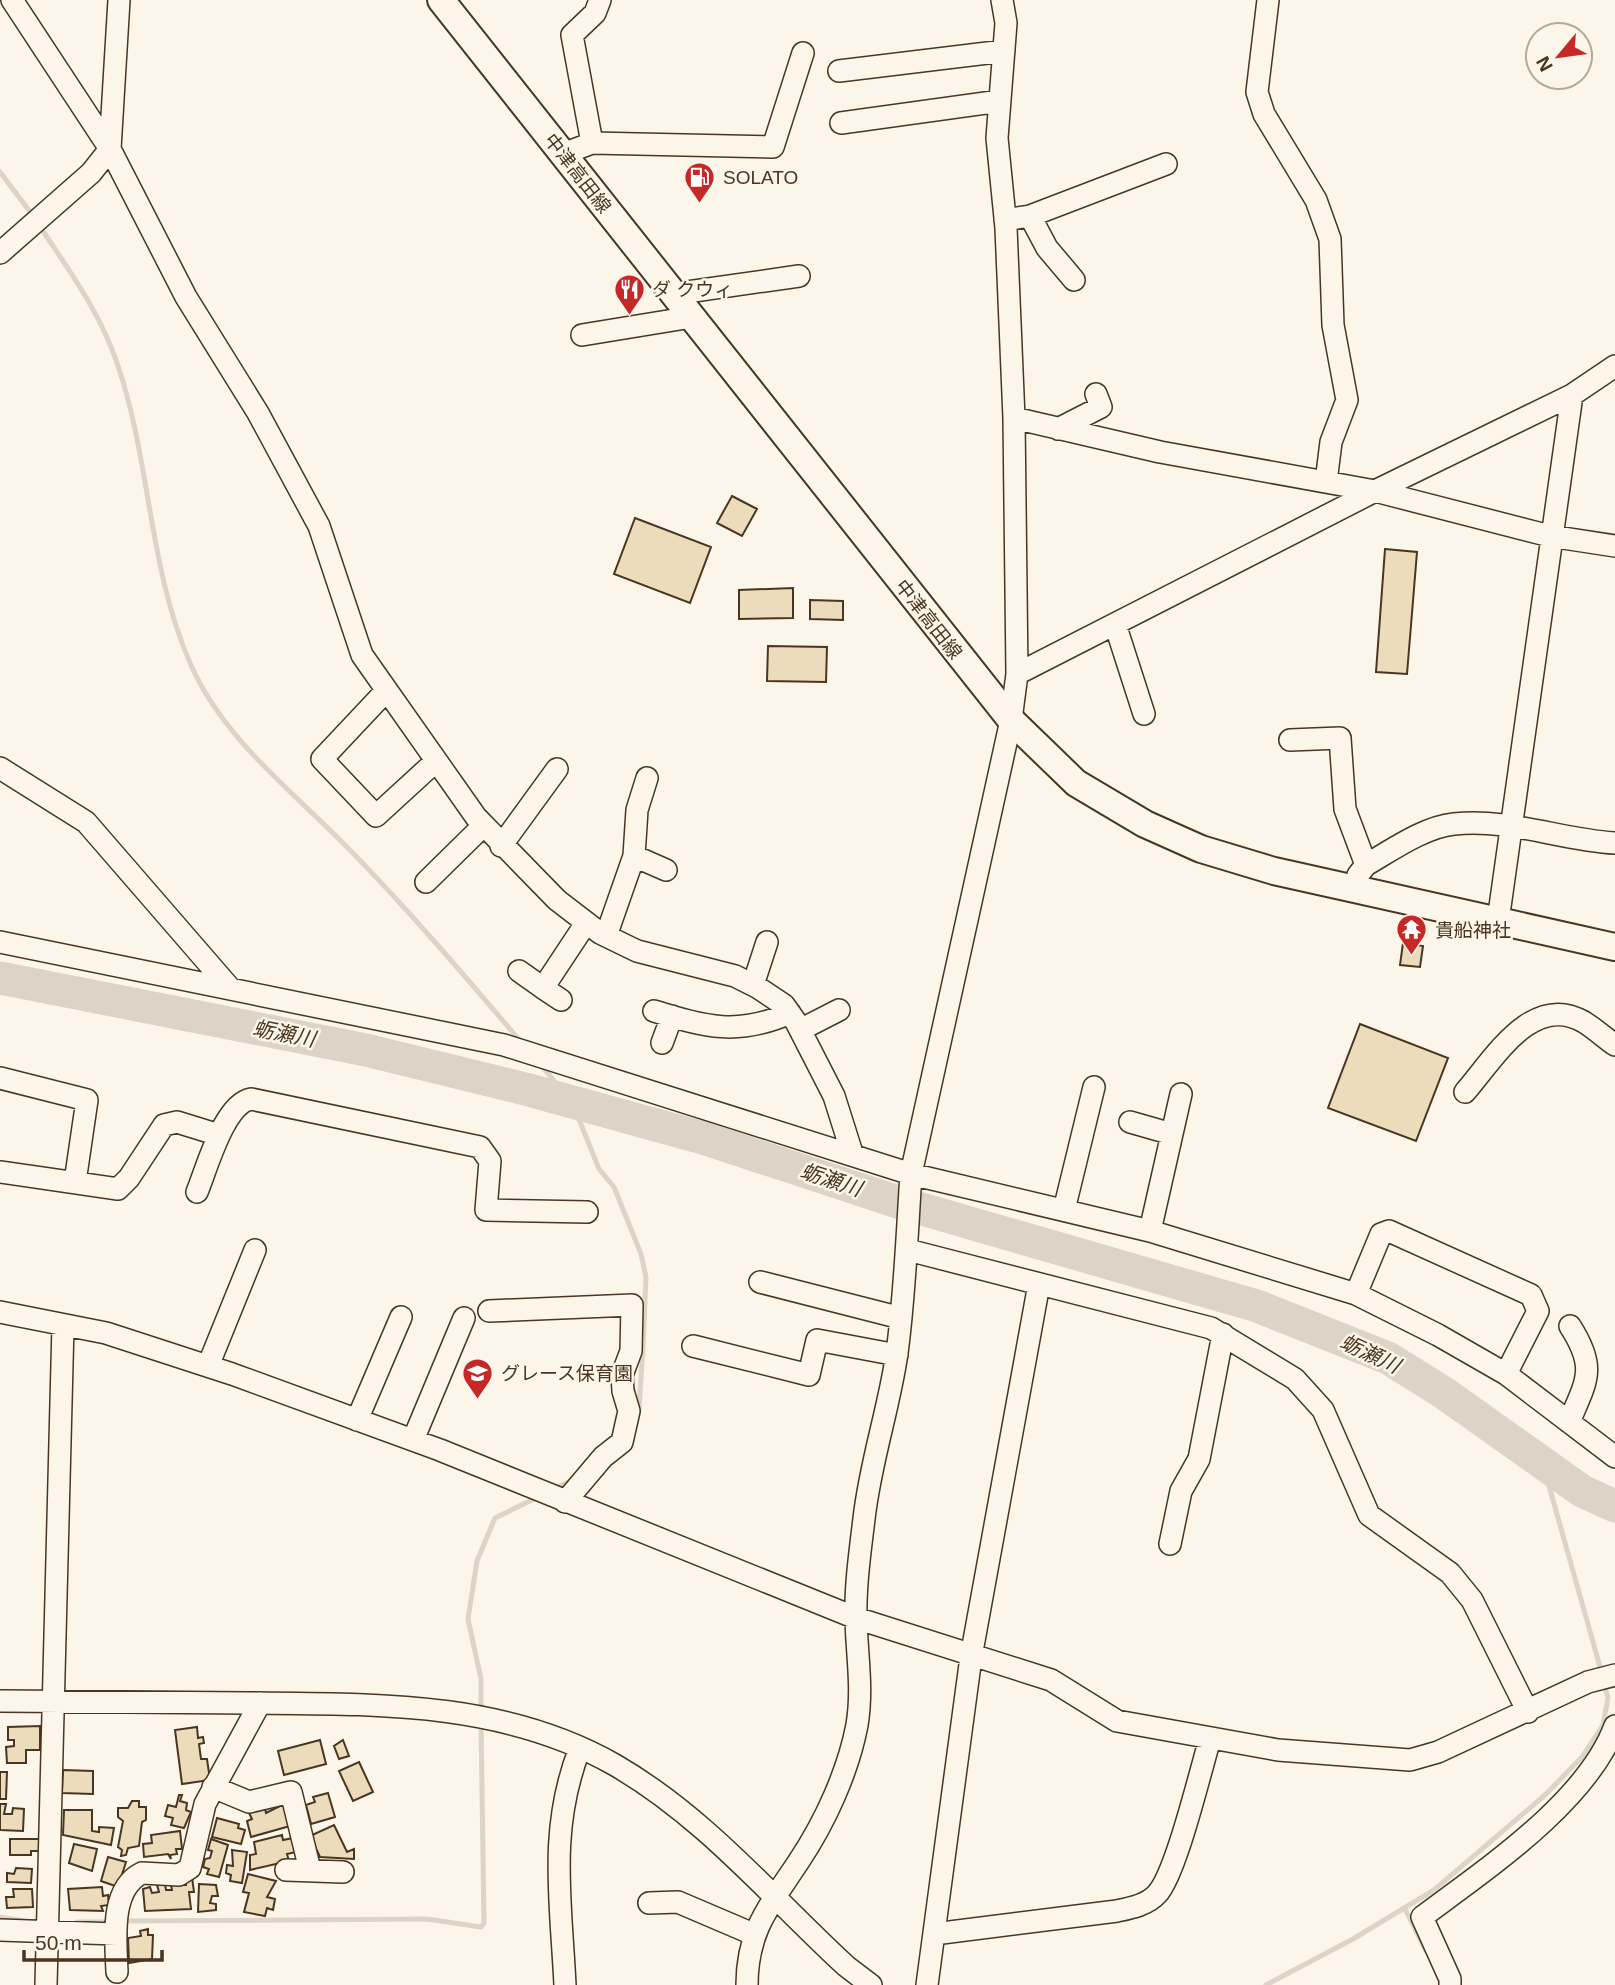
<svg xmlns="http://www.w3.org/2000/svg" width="1615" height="1985" font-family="Helvetica,'Noto Sans JP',sans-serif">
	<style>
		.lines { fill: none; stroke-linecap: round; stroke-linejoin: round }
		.stream { stroke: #dcd4c6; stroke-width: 5 }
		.river { stroke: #dcd4c6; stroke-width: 33 }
		.building { fill: #ecdcbc; stroke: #4a3520; stroke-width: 2 }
		.minor-casing { stroke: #4a3520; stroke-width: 24 }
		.major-casing { stroke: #4a3520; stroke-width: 30 }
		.minor { stroke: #fbf6e9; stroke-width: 21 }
		.major { stroke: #fbf6e9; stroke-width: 26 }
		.labels { text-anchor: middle; stroke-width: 5; stroke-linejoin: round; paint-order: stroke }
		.street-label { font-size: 19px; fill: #4a3520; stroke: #fbf6e9 }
		.poi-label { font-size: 19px; fill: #4a3520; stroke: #fbf6e9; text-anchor: start }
		.water-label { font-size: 21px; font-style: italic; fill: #4a3520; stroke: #fbf6e9 }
	</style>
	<rect width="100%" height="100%" fill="#fbf6e9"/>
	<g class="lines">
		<!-- stream -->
		<path class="stream" d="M 0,172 L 34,217
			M 39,225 C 68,269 100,312 117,363 C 151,461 148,569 191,665 C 223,738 291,790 345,845 C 407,908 464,975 521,1042
			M 539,1063 L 572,1102 L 599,1169 L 614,1187 L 641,1254 L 646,1277 L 643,1347 L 639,1409 L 631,1440
			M 1542,1461 L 1602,1674
			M 553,1489 L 573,1480
			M 481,1713 L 481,1679 L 468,1619 L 477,1561 L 495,1518 L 538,1497
			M 1405,1909 L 1426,1951
			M 0,1917 L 24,1921
			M 127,1921 L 427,1919 L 481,1927 L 484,1923 L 481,1723
			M 77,1922 L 109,1922
			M 1266,1985 L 1353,1939 L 1434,1890 L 1545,1795 L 1582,1757 L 1603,1725 L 1608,1698 L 1604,1683"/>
		<!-- river -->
		<path class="river" d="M 0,978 L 366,1050 L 529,1090 L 703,1138 L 901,1203 L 1257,1306 L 1388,1358 L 1444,1393 L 1582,1491 L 1615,1506"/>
	</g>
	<!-- building -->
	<path class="building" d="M 732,496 L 757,509 L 742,536 L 717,523 Z
		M 635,518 L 711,547 L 690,603 L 614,574 Z
		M 1385,549 L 1417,552 L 1407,674 L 1376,672 Z
		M 793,588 L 793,618 L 739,619 L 739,590 Z
		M 810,600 L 843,601 L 843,620 L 810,619 Z
		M 768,646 L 827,647 L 826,682 L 767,681 Z
		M 1403,943 L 1423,946 L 1420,967 L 1400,965 Z
		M 1360,1024 L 1448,1058 L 1416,1141 L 1328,1108 Z
		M 40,1726 L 40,1750 L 26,1750 L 26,1763 L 7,1763 L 6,1747 L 14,1746 L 14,1740 L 8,1740 L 8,1727 Z
		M 197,1727 L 198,1738 L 203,1737 L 204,1743 L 199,1744 L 201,1759 L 207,1759 L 210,1780 L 182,1784 L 175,1730 Z
		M 320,1740 L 326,1764 L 284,1775 L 278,1751 Z
		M 343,1740 L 349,1756 L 339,1759 L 334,1746 Z
		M 359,1762 L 373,1792 L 353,1801 L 339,1771 Z
		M 63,1770 L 93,1771 L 93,1794 L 62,1793 Z
		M 0,1772 L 7,1772 L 6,1799 L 0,1799 Z
		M 328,1793 L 335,1817 L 311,1824 L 306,1805 L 315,1802 L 313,1797 Z
		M 179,1795 L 182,1795 L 180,1801 L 187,1803 L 186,1810 L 191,1812 L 184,1828 L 171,1825 L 173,1818 L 165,1816 L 168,1805 L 176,1807 Z
		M 132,1801 L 139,1801 L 139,1807 L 146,1807 L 146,1820 L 142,1822 L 139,1846 L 128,1848 L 126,1855 L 121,1856 L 122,1850 L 118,1847 L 123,1821 L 118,1817 L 118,1808 L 128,1808 Z
		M 0,1804 L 6,1804 L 4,1814 L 12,1814 L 13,1808 L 24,1809 L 23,1831 L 0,1830 Z
		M 284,1804 L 290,1826 L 251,1837 L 247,1821 L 252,1819 L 249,1813 L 265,1808 L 266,1813 Z
		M 64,1810 L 92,1810 L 92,1831 L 99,1832 L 99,1827 L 114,1828 L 111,1845 L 63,1835 Z
		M 217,1818 L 239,1824 L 238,1828 L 245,1830 L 241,1844 L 212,1837 Z
		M 334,1825 L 347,1852 L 354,1849 L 354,1859 L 320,1857 L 310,1836 Z
		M 180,1831 L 182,1849 L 176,1849 L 177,1854 L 170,1855 L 171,1859 L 168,1854 L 144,1857 L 143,1844 L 152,1843 L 151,1835 Z
		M 282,1835 L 283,1840 L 293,1838 L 296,1852 L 287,1854 L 289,1861 L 250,1870 L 250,1855 L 256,1854 L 254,1842 Z
		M 10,1839 L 44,1839 L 44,1851 L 31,1851 L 31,1855 L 10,1855 Z
		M 211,1839 L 228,1845 L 219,1877 L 207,1874 L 209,1869 L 203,1867 L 205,1859 L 210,1858 L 212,1851 L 208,1850 Z
		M 74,1844 L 97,1849 L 92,1871 L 69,1863 Z
		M 232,1850 L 247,1852 L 242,1883 L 230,1881 L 231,1875 L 226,1873 L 227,1865 L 233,1866 Z
		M 108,1857 L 126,1862 L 118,1887 L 101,1881 Z
		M 16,1868 L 32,1869 L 31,1883 L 7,1882 L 7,1873 L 14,1874 Z
		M 248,1874 L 276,1881 L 267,1897 L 275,1899 L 273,1910 L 267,1908 L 265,1916 L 244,1912 L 249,1893 L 243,1892 Z
		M 192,1877 L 194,1892 L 189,1892 L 191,1909 L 145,1911 L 143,1889 L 150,1887 L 152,1893 L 159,1892 L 157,1885 L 165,1884 L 166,1890 L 172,1890 L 171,1885 L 186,1885 L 186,1878 Z
		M 199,1884 L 216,1885 L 218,1896 L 212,1896 L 210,1903 L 216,1904 L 216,1910 L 198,1912 Z
		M 102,1887 L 103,1896 L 108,1895 L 109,1905 L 101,1906 L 103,1911 L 70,1910 L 68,1889 Z
		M 13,1889 L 32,1889 L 33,1907 L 7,1908 L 6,1897 L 14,1897 Z
		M 148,1929 L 148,1935 L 153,1935 L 152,1959 L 129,1963 L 128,1938 L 141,1936 L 140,1931 Z"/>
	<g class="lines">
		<defs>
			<path id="minor" d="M 12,0 L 110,149 L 186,297 L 258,413 L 319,526 L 362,655 L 476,817 L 557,900 L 600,933 L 637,951 L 735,976 L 757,987 L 784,1005 L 796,1022 L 834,1096 L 852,1153
				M 1268,0 L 1257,92 L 1264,114 L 1316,200 L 1330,239 L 1333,325 L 1347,400 L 1331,442 L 1326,482
				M 839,71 L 1004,51
				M 841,123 L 1000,101
				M 592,143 L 572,35 L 595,13 L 600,0
				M 563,154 L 592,143 L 773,147 L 803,53
				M 1030,216 L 1047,248 L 1074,280
				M 1005,220 L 1030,216 L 1166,164
				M 0,253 L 91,173 L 110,149 L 119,0
				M 673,294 L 799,276
				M 582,335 L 692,317
				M 1014,418 L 1160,452 L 1375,491 L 1550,536 L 1615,546
				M 1058,429 L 1101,407 L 1096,394
				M 1115,624 L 1144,714
				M 1017,674 L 1375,491 L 1572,395 L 1615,366
				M 386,691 L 322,759 L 376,816 L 436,761
				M 1290,740 L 1340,738 L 1345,809 L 1366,865 L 1358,875
				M 0,768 L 86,822 L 229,987
				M 501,846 L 557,769
				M 634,856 L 637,810 L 647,778
				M 1366,865 C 1392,850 1424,827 1454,824 C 1509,818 1561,840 1615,843
				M 426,882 L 483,826
				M 1498,921 L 1572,395
				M 606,936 L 634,856 L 666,870
				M 0,942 L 504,1045 L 911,1174 L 1150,1231 L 1356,1294 L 1438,1335 L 1506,1374 L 1615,1457
				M 519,971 L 543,988
				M 753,985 L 767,942
				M 561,1000 L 543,988 L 586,923
				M 654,1011 C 706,1027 738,1036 790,1013
				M 800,1030 L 839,1010
				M 662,1043 L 672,1016
				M 0,1078 L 87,1100 L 75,1182
				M 1465,1092 C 1494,1059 1532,992 1584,1022 C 1595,1029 1605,1038 1615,1045
				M 1130,1122 L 1172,1134
				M 0,1172 L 118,1189 L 129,1178 L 164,1125 L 177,1122 L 219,1135
				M 197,1192 C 207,1168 224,1104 251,1099 L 480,1147 L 490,1161 L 486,1210 L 587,1212
				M 1064,1210 L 1094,1087
				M 1150,1231 L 1181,1094
				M 908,1250 L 1211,1328 L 1295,1379 L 1323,1410 L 1369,1515 L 1450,1573 L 1472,1600 L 1528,1712
				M 760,1282 L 901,1318
				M 1356,1294 L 1381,1234 L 1389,1231 L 1531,1295 L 1538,1311 L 1506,1374
				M 489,1311 L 632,1305 L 631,1351 L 622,1375 L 623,1391 L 629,1411 L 622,1442 L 603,1457 L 565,1502
				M 0,1312 L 106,1333 L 232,1374 L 440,1450 L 856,1618 L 1051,1680 L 1117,1721 L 1278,1750 L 1410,1760 L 1438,1752 L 1588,1682 L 1615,1675
				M 693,1346 L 809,1375 L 817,1340 L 897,1355
				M 208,1366 L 255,1250
				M 357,1420 L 401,1317
				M 1569,1422 C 1587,1380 1597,1368 1570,1326
				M 413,1440 L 464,1318
				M 1170,1544 L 1181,1491 L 1199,1459 L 1223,1334
				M 0,1701 C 83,1702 166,1703 249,1703 C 374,1704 503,1701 615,1765 C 705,1817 771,1897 846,1966 L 871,1985
				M 213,1787 L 249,1802 L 291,1792 L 310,1870
				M 286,1870 L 343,1872
				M 649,1903 L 678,1902 L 753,1934
				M 0,1930 L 116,1934
				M 934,1934 L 1117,1911 C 1131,1908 1147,1905 1157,1894 C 1176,1874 1200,1772 1210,1739
				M 117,1972 C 116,1942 109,1889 142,1873 L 179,1875 L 190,1868 L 205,1804 L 260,1703
				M 46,1985 L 63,1325
				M 565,1985 C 561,1901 548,1829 580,1748
				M 747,1985 C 747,1930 770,1905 799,1861 C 825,1822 848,1772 857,1725 C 863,1689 857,1656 856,1620 C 855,1587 860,1552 864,1519 C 870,1463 889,1409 897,1353 C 905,1293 907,1234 911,1174 L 1011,720 L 1017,674 L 1014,418 L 1006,228 L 997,138 L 1006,23 L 1002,0
				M 927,1985 L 971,1657 L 1039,1284
				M 1450,1985 L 1450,1979 L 1422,1917 C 1485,1870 1587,1802 1615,1726"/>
			<path id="major" d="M 441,0 L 1011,720 L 1076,783 L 1145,824 L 1201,849 L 1274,871 L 1615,947"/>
		</defs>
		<!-- minor casing -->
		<use href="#minor" class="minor-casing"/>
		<!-- major casing -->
		<use href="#major" class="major-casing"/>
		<!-- minor -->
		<use href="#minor" class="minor"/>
		<!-- major -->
		<use href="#major" class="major"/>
	</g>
	<!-- icons -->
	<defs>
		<symbol id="fuel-pin" viewBox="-11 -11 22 30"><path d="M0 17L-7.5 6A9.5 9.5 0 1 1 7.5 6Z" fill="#c62828" stroke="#fbf6e9"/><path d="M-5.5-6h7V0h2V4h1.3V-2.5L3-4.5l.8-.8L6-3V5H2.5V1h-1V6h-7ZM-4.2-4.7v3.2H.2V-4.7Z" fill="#fff"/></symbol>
		<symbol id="restaurant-pin" viewBox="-11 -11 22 30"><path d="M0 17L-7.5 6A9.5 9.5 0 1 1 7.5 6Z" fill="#c62828" stroke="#fbf6e9"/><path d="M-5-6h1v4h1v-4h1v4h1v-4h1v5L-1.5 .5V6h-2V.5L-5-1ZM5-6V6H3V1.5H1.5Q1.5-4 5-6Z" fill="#fff"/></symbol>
		<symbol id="temple-pin" viewBox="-11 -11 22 30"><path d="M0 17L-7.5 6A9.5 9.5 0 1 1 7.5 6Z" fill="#c62828" stroke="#fbf6e9"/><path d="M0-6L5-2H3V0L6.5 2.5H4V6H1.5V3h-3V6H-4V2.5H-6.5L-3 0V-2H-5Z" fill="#fff"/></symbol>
		<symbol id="school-pin" viewBox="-11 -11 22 30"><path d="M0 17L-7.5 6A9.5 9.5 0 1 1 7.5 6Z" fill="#c62828" stroke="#fbf6e9"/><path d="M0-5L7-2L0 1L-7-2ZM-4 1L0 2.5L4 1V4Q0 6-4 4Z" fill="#fff"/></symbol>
	</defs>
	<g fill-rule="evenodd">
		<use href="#fuel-pin" x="682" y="160" width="35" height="47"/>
		<use href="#restaurant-pin" x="612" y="272" width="35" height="47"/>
		<use href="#temple-pin" x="1394" y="912" width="35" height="47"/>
		<use href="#school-pin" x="460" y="1356" width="35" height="47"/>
	</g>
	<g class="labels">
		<!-- street labels -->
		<g class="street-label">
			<text transform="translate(578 173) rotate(52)" y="7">中津高田線</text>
			<text transform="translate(929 619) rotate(52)" y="7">中津高田線</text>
		</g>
		<!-- poi labels -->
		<g class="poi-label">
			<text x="723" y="184">SOLATO</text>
			<text x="652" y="296">ダ クウィ</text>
			<text x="1435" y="937">貴船神社</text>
			<text x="501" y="1380">グレース保育園</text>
		</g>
		<!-- water labels -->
		<g class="water-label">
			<text transform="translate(284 1034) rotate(11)" y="7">蛎瀬川</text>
			<text transform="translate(831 1180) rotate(18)" y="7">蛎瀬川</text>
			<text transform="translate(1370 1354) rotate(25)" y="7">蛎瀬川</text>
		</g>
	</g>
	<!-- north arrow -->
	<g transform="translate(1559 56) rotate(241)"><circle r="33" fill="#fbf6e9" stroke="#b4a999" stroke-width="2"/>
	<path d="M0-5L12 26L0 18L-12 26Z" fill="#c62828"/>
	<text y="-10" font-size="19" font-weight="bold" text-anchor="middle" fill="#4a3520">N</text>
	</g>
	<!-- scale -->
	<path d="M24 1950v10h138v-10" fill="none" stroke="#4a3520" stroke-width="3.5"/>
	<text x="35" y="1950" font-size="21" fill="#4a3520" stroke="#fbf6e9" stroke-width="5" paint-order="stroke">50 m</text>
</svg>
